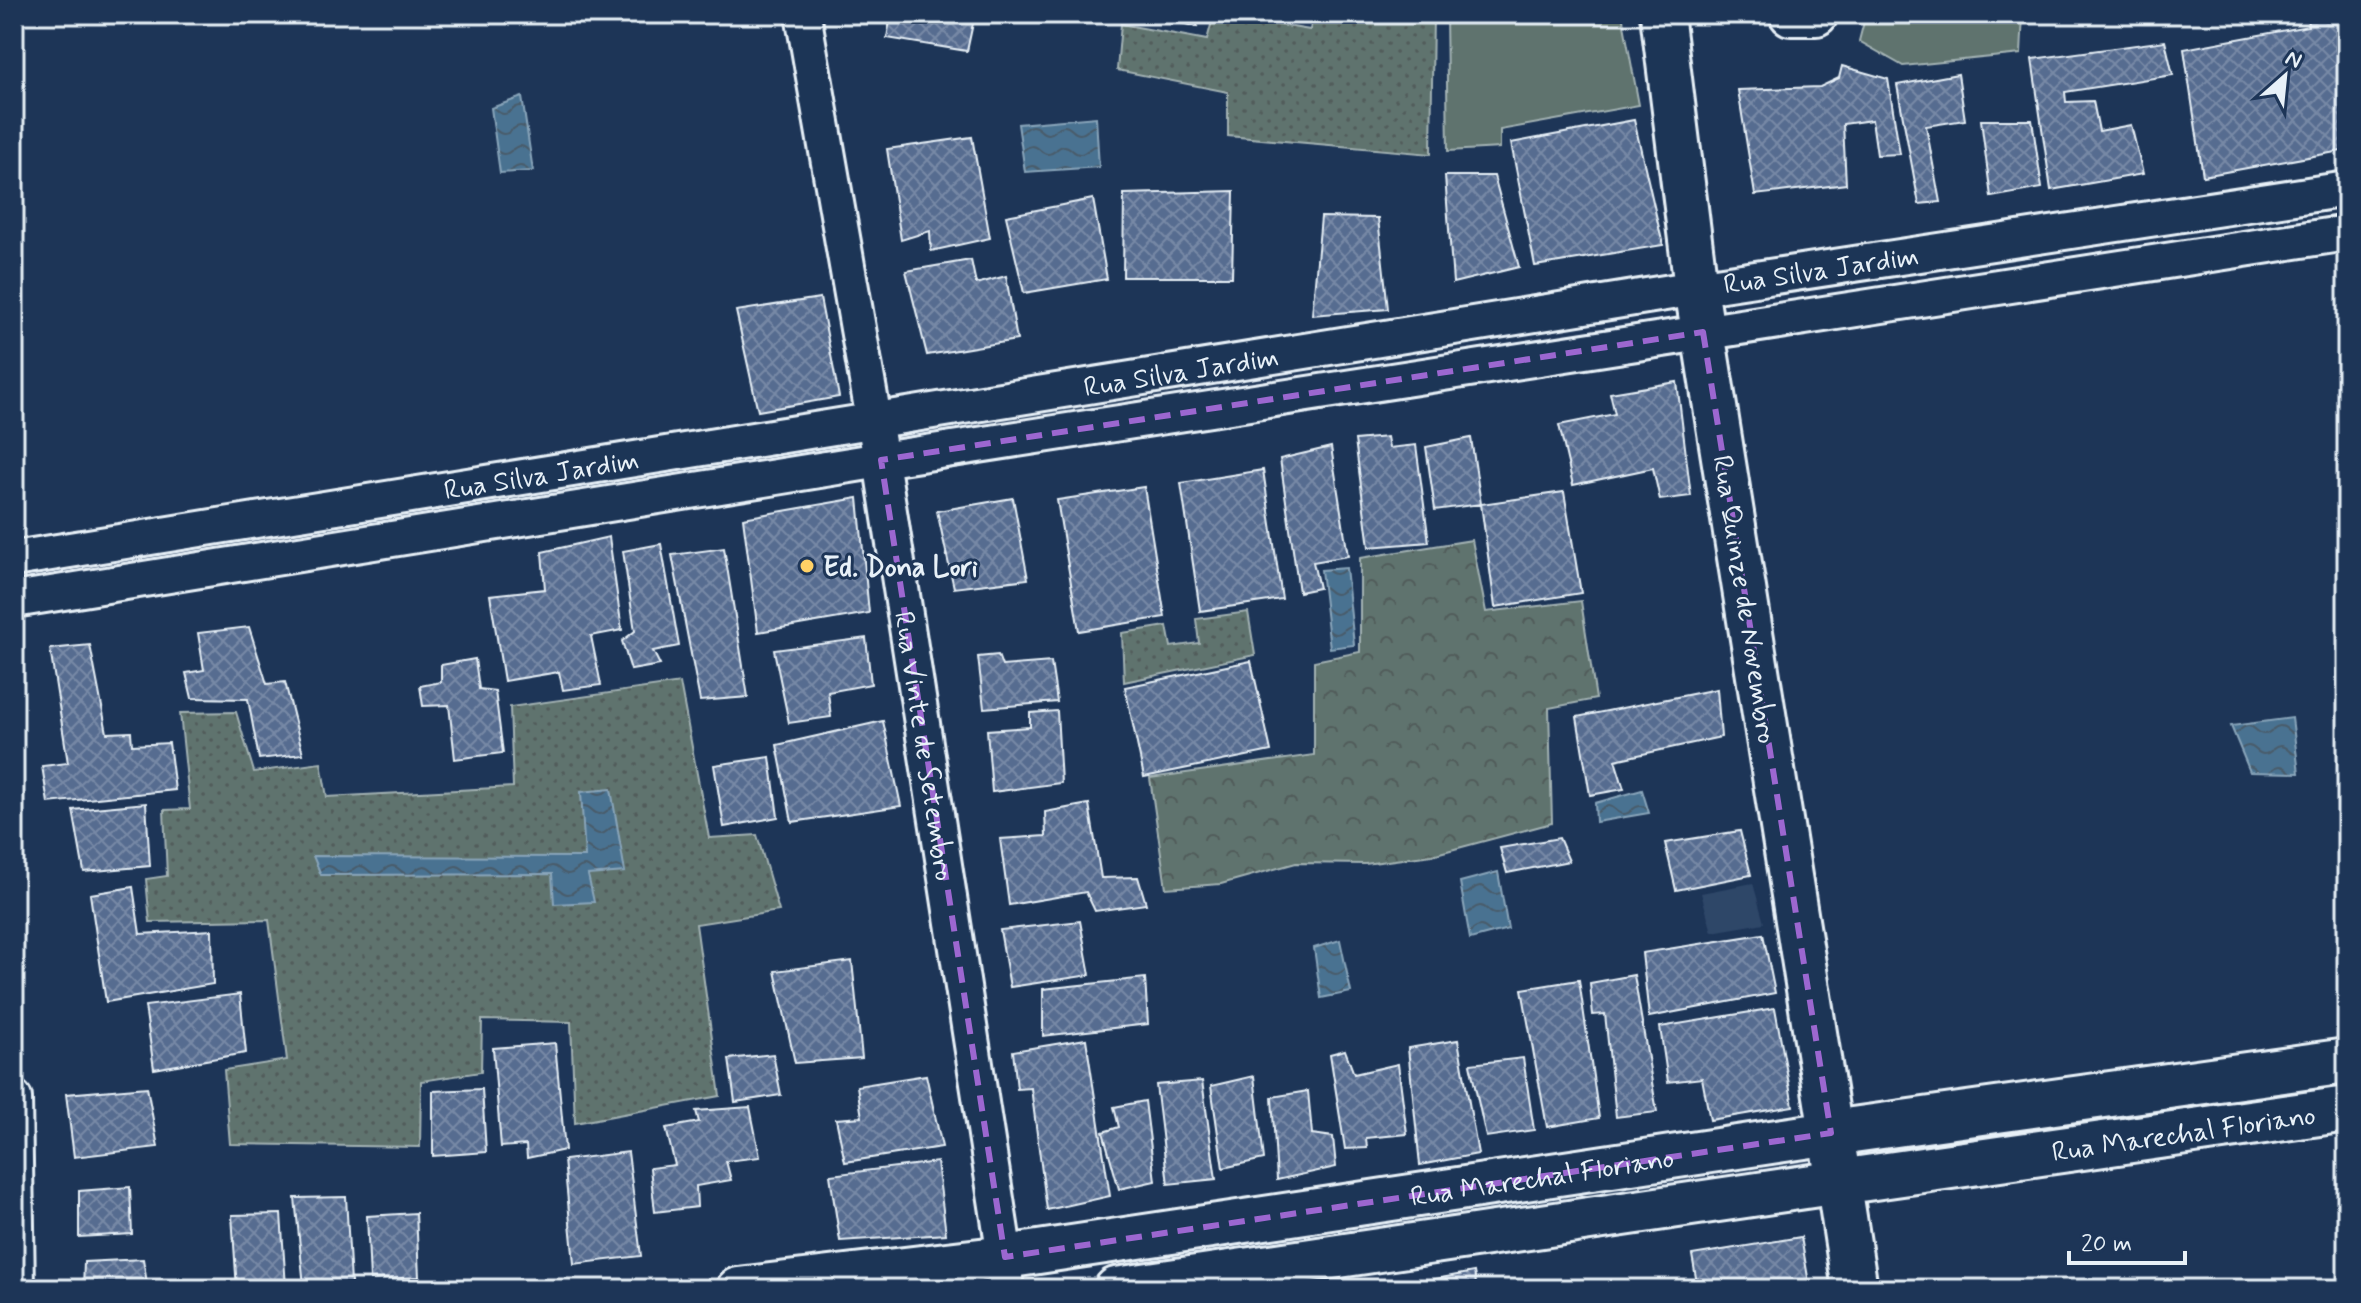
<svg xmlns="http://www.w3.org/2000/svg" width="2361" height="1303" font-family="Mynerve,sans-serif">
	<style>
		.built { fill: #2e4668 }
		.green { fill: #5e736e; stroke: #a3b2b3; stroke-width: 2 }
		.forest { fill: url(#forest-crowns); stroke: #a3b2b3; stroke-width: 2 }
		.park { fill: url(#park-dots); stroke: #a3b2b3; stroke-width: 2 }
		.water { fill: url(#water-waves); stroke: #89a5ba; stroke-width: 2 }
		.building { fill: url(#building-cross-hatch); stroke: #e8f1f8; stroke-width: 2 }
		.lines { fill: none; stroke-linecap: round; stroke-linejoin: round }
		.minor-casing { stroke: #e8f1f8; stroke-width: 40 }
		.tertiary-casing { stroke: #e8f1f8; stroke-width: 48 }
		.secondary-casing { stroke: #e8f1f8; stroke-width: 50 }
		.minor { stroke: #1d3557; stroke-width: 34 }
		.tertiary { stroke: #1d3557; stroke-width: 42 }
		.secondary { stroke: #1d3557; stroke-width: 44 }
		.marked { fill: none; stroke: #9c67d0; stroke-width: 6; stroke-dasharray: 16 10; stroke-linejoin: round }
		.poi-dot { fill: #ffd166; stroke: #1d3557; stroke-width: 3 }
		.labels { text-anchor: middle; stroke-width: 6; stroke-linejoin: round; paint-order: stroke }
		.street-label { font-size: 28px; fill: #e8f1f8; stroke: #1d3557 }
		.poi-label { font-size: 28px; font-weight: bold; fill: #e8f1f8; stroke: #1d3557; text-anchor: start }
	</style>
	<defs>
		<pattern id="forest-crowns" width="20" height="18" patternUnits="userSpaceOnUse" patternTransform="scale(2)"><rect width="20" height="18" fill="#5e736e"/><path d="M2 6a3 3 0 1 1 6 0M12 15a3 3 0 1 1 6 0" fill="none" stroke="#515b5a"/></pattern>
		<pattern id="park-dots" width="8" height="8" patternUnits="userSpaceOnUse" patternTransform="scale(2)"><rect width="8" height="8" fill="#5e736e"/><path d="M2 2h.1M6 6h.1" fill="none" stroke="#515b5a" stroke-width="1.8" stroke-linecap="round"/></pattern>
		<pattern id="water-waves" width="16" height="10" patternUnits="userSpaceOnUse" patternTransform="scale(2)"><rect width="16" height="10" fill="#4a7291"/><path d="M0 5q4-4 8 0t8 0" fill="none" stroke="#485b6a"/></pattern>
		<pattern id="building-cross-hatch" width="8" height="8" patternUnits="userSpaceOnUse" patternTransform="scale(2)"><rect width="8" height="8" fill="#576c90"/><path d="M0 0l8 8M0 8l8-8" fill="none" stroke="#7789a6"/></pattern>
	</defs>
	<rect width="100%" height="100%" fill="#1d3557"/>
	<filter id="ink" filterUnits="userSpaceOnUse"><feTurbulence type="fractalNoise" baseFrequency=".0125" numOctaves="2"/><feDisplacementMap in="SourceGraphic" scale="16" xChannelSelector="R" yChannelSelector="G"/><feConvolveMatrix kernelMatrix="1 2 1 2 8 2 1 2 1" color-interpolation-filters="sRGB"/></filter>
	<g filter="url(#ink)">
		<!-- built -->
		<path class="built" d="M 1753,883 L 1764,923 L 1712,932 L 1701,893 Z"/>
		<!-- green -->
		<path class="green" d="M 1446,14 L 1622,14 L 1639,105 L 1500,130 L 1500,148 L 1448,151 Z
			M 1866,14 L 2023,14 L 2021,54 L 1903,66 L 1859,41 Z"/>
		<!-- forest -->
		<path class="forest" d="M 1472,540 L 1486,612 L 1581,601 L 1596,699 L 1549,708 L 1552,823 L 1432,855 L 1365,864 L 1296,863 L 1221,884 L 1166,888 L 1150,778 L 1314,755 L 1314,661 L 1360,652 L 1360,558 Z"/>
		<!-- park -->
		<path class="park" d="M 1214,14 L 1310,30 L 1313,14 L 1433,14 L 1431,154 L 1228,136 L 1228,92 L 1117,70 L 1121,24 L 1207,40 Z
			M 1248,612 L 1255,655 L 1124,682 L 1122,633 L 1167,626 L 1171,647 L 1199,643 L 1196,619 Z
			M 680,683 L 709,838 L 757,835 L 779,911 L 696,924 L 720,1096 L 575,1123 L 571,1022 L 482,1020 L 481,1072 L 421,1081 L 420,1147 L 230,1144 L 224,1070 L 287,1060 L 269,920 L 150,922 L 146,879 L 167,876 L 164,810 L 190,809 L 180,713 L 236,712 L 254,772 L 321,763 L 327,797 L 513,787 L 510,707 Z"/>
		<!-- water -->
		<path class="water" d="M 522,97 L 533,171 L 500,173 L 491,108 Z
			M 1096,117 L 1099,167 L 1025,172 L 1018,124 Z
			M 1346,568 L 1354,645 L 1330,648 L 1321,570 Z
			M 2292,718 L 2299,773 L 2250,772 L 2231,726 Z
			M 611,789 L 625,872 L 588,875 L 594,902 L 554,904 L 552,874 L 321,875 L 313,856 L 585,857 L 581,792 Z
			M 1642,790 L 1649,813 L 1596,822 L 1595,803 Z
			M 1498,872 L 1508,929 L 1470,939 L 1460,882 Z
			M 1340,940 L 1351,992 L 1321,998 L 1314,948 Z"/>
		<!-- building -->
		<path class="building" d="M 891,14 L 975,14 L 967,51 L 887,38 Z
			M 1147,14 L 1200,14 L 1197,27 Z
			M 2307,14 L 2347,14 L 2347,150 L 2203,176 L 2184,49 L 2308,26 Z
			M 2165,41 L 2173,75 L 2065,92 L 2066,102 L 2093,101 L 2099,131 L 2131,125 L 2143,174 L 2051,190 L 2032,59 Z
			M 1842,66 L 1888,79 L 1900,154 L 1877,155 L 1872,120 L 1843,124 L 1846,184 L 1755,195 L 1738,90 L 1820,87 L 1839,78 Z
			M 1958,74 L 1965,120 L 1926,126 L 1940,202 L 1919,204 L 1897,85 Z
			M 1634,120 L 1663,245 L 1535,266 L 1511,143 Z
			M 1981,120 L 2032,120 L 2042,188 L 1991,197 Z
			M 972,137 L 990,238 L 931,251 L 930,231 L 901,240 L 887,149 Z
			M 1445,176 L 1494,176 L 1519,267 L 1453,283 Z
			M 1234,191 L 1232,277 L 1123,277 L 1124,194 Z
			M 1093,199 L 1107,279 L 1024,293 L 1006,216 Z
			M 1321,217 L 1378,218 L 1388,309 L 1312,315 Z
			M 971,260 L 976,284 L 1006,276 L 1017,340 L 927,355 L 906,271 Z
			M 820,298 L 839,397 L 758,411 L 736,311 Z
			M 1677,382 L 1691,496 L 1660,500 L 1653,468 L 1573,485 L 1559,425 L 1615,414 L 1610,393 Z
			M 1387,437 L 1389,448 L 1416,445 L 1429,542 L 1369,547 L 1355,440 Z
			M 1471,438 L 1481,504 L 1435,510 L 1426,447 Z
			M 1331,447 L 1348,556 L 1313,562 L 1319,588 L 1299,592 L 1280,459 Z
			M 1263,470 L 1282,599 L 1200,611 L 1181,483 Z
			M 1144,487 L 1165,617 L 1079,631 L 1057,500 Z
			M 1564,492 L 1581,593 L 1495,607 L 1481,504 Z
			M 858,498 L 869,613 L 758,632 L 743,518 Z
			M 1013,498 L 1028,579 L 954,588 L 937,511 Z
			M 609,537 L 622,630 L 591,636 L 601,685 L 563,690 L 559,672 L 504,681 L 490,595 L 545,589 L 542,552 Z
			M 661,544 L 679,646 L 653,651 L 660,665 L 631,670 L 622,641 L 635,631 L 623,551 Z
			M 724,548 L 748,697 L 700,701 L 672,555 Z
			M 249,627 L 267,684 L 285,682 L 303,754 L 259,759 L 248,699 L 192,698 L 186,673 L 204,670 L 198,633 Z
			M 866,638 L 871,684 L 828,692 L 831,717 L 789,723 L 774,650 Z
			M 90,645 L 107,733 L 131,732 L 132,745 L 169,743 L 175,790 L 48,803 L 42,766 L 68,763 L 50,649 Z
			M 998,655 L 1002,666 L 1051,662 L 1057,702 L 984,708 L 978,657 Z
			M 475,659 L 479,689 L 495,691 L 503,753 L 455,759 L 449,705 L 423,706 L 420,686 L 441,682 L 441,665 Z
			M 1251,661 L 1271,751 L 1144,777 L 1125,687 Z
			M 1717,689 L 1721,737 L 1615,760 L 1624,789 L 1590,795 L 1577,717 Z
			M 1057,711 L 1061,783 L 992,792 L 987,730 L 1030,727 L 1030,713 Z
			M 883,721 L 901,806 L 792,822 L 777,745 Z
			M 770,757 L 778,817 L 724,827 L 714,765 Z
			M 146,803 L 150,866 L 84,872 L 73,810 Z
			M 1089,804 L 1101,878 L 1138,877 L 1146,904 L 1095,911 L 1086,892 L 1009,905 L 1000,839 L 1046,836 L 1045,812 Z
			M 1740,831 L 1751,875 L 1676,890 L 1665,843 Z
			M 1559,838 L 1569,861 L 1507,873 L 1500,848 Z
			M 133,887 L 140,934 L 212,930 L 213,984 L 106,1002 L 90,894 Z
			M 1080,921 L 1090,975 L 1010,987 L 1000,930 Z
			M 1763,934 L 1775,993 L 1649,1017 L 1642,953 Z
			M 852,961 L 862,1058 L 795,1063 L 775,971 Z
			M 1634,975 L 1657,1112 L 1616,1117 L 1605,1014 L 1593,1015 L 1590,983 Z
			M 1145,978 L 1148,1024 L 1043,1036 L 1043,989 Z
			M 1579,980 L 1599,1118 L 1547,1127 L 1522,989 Z
			M 240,994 L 246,1053 L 154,1069 L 145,1006 Z
			M 1775,1008 L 1793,1106 L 1710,1120 L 1702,1078 L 1668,1082 L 1660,1027 Z
			M 1086,1039 L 1110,1196 L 1047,1210 L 1031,1088 L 1017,1089 L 1013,1051 Z
			M 1458,1040 L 1478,1154 L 1420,1165 L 1408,1048 Z
			M 555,1043 L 565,1150 L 527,1158 L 526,1145 L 501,1147 L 493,1048 Z
			M 1345,1050 L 1354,1074 L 1398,1064 L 1407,1134 L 1366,1138 L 1367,1148 L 1345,1149 L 1330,1054 Z
			M 773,1054 L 781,1095 L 735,1102 L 729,1059 Z
			M 1523,1058 L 1534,1130 L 1486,1137 L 1470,1064 Z
			M 926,1075 L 942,1147 L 845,1162 L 836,1119 L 862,1117 L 857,1086 Z
			M 1254,1076 L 1264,1159 L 1223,1168 L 1211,1086 Z
			M 1202,1081 L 1216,1179 L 1168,1184 L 1156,1085 Z
			M 147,1087 L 158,1147 L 74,1157 L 66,1094 Z
			M 482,1089 L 486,1152 L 433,1156 L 433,1091 Z
			M 1308,1091 L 1312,1134 L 1333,1137 L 1336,1167 L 1277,1180 L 1272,1097 Z
			M 1145,1101 L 1155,1181 L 1119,1189 L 1103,1132 L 1119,1127 L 1114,1107 Z
			M 750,1107 L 760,1157 L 726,1161 L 731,1180 L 696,1186 L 697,1207 L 655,1212 L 650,1168 L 675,1165 L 666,1128 L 699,1122 L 696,1111 Z
			M 628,1152 L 641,1256 L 574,1264 L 564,1160 Z
			M 937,1162 L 946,1234 L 840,1241 L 830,1175 Z
			M 130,1187 L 132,1234 L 79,1237 L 79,1191 Z
			M 346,1197 L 351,1283 L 304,1286 L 295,1198 Z
			M 416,1213 L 419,1277 L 370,1280 L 367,1216 Z
			M 281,1214 L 286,1287 L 237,1289 L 232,1215 Z
			M 1801,1237 L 1810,1289 L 1698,1289 L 1692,1255 Z
			M 143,1259 L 148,1289 L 83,1289 L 84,1262 Z
			M 1474,1272 L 1477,1289 L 1381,1289 Z"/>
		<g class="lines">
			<defs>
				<g id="minor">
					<path id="s1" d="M 803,14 L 881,460 L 1005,1257 L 1005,1289"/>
					<path id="s2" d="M 14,559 L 1696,288 L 2347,189"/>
					<path d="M 14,600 L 881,460 L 2347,233"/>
					<path d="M 14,1098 L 17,1289"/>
				</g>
				<g id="tertiary">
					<path d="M 1791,14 L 1816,14"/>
					<path id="s3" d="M 738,1289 L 1005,1257 L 1831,1133 L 1696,288 L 1662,14"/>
					<path d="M 1116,1289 L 1839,1182"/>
				</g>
				<g id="secondary">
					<path id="s4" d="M 1839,1182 L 2347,1109"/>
					<path d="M 1855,1289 L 1831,1133 L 2347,1061"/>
				</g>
			</defs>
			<!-- minor casing -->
			<use href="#minor" class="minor-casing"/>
			<!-- tertiary casing -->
			<use href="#tertiary" class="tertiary-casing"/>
			<!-- secondary casing -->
			<use href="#secondary" class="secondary-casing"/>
			<!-- minor -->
			<use href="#minor" class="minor"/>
			<!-- tertiary -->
			<use href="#tertiary" class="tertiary"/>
			<!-- secondary -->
			<use href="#secondary" class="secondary"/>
		</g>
	</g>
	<!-- marked area -->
	<path class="marked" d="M 1703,332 L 1831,1133 L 1005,1257 L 881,460 Z"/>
	<!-- markers -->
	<circle class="poi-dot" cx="807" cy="566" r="8"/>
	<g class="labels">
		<!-- street labels -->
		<g class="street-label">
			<text dy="10" stroke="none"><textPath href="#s2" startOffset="1830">Rua Silva Jardim</textPath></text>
			<text dy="10" stroke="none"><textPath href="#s2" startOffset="1182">Rua Silva Jardim</textPath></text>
			<text dy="10" stroke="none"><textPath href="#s2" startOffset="534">Rua Silva Jardim</textPath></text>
			<text transform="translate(1746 599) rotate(81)" y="10">Rua Quinze de Novembro</text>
			<text dy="10" stroke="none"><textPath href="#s1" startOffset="742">Rua Vinte de Setembro</textPath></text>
			<text dy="10" stroke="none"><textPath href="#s4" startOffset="348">Rua Marechal Floriano</textPath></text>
			<text dy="10" stroke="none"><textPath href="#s3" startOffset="812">Rua Marechal Floriano</textPath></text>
		</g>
		<!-- poi labels -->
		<g class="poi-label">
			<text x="823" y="576">Ed. Dona Lori</text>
		</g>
	</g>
	<!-- margin -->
	<rect width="2361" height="1303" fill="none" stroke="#1d3557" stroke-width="48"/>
	<rect x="24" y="24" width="2313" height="1255" fill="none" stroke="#e8f1f8" stroke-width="3" filter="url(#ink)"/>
	<!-- north arrow -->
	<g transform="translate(2285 76) rotate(27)" stroke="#1d3557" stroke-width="6" paint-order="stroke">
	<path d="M0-6L14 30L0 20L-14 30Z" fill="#e8f1f8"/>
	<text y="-12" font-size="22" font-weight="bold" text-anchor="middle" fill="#e8f1f8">N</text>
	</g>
	<!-- scale -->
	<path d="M2069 1251v12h116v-12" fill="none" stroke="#e8f1f8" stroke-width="4"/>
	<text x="2081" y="1251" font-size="24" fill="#e8f1f8" stroke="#1d3557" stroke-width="6" paint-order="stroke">20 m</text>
</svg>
